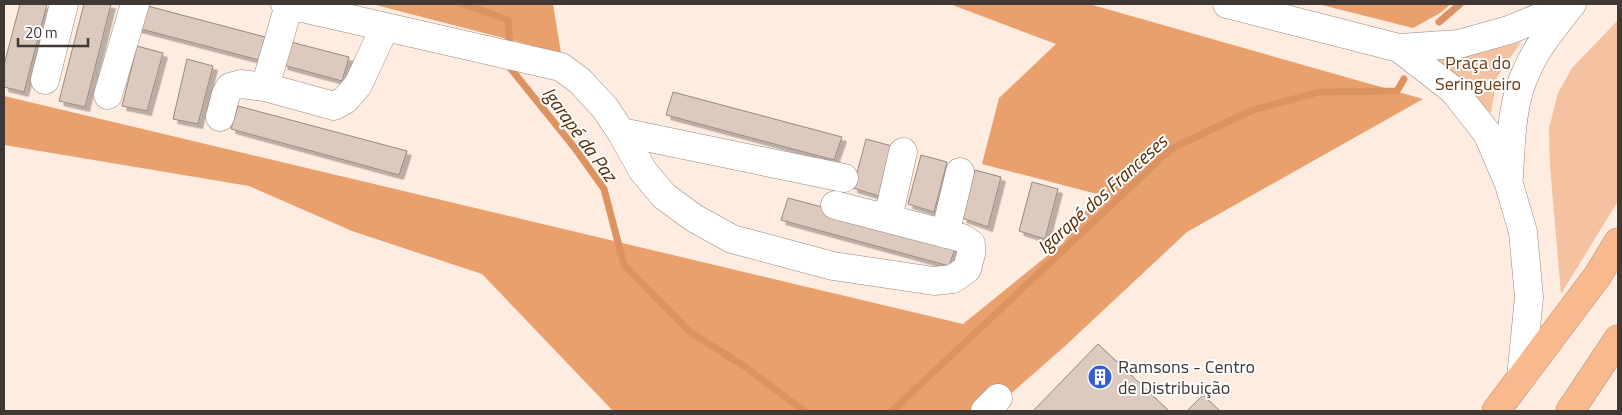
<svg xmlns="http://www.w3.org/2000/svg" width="1622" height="415" font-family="'Titillium Web',sans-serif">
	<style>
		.green { fill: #f4c2a1 }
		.forest { fill: #e9a06d }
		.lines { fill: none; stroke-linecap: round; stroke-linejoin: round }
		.stream { stroke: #dc9361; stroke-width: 7 }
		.building { fill: #ddcabf; stroke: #99887d; filter: url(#shadow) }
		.minor-casing { stroke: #97867c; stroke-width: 29 }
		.highway-casing { stroke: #b78c6f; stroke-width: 29 }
		.minor { stroke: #fff; stroke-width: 28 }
		.highway { stroke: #f8b98f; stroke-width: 28 }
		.labels { text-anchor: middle; stroke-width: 4; stroke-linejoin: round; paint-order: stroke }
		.park-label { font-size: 18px; fill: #6b3b16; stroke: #fff }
		.poi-label { font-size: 18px; fill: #3f3834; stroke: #fff; text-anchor: start }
		.water-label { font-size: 19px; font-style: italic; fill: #592b02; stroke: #fff }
	</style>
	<defs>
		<filter id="shadow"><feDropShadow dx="4.5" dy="4.5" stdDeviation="0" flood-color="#0004"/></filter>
	</defs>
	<rect width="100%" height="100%" fill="#feece0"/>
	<!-- green -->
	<path class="green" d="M 1618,20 L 1618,201 L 1561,294 L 1550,166 L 1549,128 L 1558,93 L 1572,68 Z
		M 1521,42 L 1497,77 L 1491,113 L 1430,58 L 1476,54 Z"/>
	<!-- forest -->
	<path class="forest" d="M 372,4 L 553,4 L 561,53 Z
		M 950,4 L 1089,4 L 1423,99 L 1187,232 L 1064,347 L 991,411 L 613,411 L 482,274 L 352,231 L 249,186 L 4,145 L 4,96 L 963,324 L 1063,243 L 1097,194 L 982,164 L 999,98 L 1056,44 Z
		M 1318,4 L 1451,4 L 1440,13 L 1413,28 Z"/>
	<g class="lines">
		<!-- stream -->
		<path class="stream" d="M 463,4 L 508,20 L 510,49
			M 1439,22 L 1460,4
			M 511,63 L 511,69 L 574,147 L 604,189 L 624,265 L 690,332 L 744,366 L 804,411
			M 892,411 L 1171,149 L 1250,111 L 1319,92 L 1397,91 L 1404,79"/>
	</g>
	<!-- building -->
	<path class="building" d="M 20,4 L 47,4 L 24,92 L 4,87 L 4,65 Z
		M 84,4 L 111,4 L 85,107 L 59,101 Z
		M 144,5 L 265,37 L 259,60 L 137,28 Z
		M 291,42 L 349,57 L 342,81 L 283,65 Z
		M 137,46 L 163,53 L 147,111 L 122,106 Z
		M 187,59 L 213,66 L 198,124 L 173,119 Z
		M 673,92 L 842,137 L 834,160 L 666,115 Z
		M 238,106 L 407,151 L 399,175 L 231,129 Z
		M 866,139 L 892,146 L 879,196 L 853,188 Z
		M 921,155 L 947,162 L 934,212 L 908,204 Z
		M 975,170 L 1001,177 L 988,227 L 962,218 Z
		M 1032,182 L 1058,189 L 1045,239 L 1019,231 Z
		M 788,198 L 957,243 L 949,266 L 781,220 Z
		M 1098,344 L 1169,411 L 1033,411 Z
		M 1203,395 L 1220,411 L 1187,411 Z"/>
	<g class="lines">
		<defs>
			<path id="minor" d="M 285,4 L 561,67 L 580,81 L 605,108 L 621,132 L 643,171 L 664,196 L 694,218 L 732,239 L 833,266 L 934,281 L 953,279 L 967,269 L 971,254 L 971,244 L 962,238 L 835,205
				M 1227,4 L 1399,48 L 1459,44 L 1509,30 L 1572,4
				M 1399,48 L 1453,90 L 1487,133 L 1509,184 L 1523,232 L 1529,297 L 1521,378
				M 45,80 L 64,4
				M 265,87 L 334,106 L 345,100 L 358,85 L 385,27
				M 108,95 L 135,4
				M 220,117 L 226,94 L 230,87 L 241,84 L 265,87 L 289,5
				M 621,132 L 844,178
				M 1509,177 C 1511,142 1511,103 1527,70 C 1537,46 1555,26 1570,6
				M 888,218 L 903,152
				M 945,234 L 960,172
				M 985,411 L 998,398"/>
			<path id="highway" d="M 1496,411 L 1598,275 L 1618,242
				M 1570,411 L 1618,339"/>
		</defs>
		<!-- minor casing -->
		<use href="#minor" class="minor-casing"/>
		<!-- highway casing -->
		<use href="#highway" class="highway-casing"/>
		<!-- minor -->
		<use href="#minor" class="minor"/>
		<!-- highway -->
		<use href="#highway" class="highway"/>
	</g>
	<!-- icons -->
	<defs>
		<symbol id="building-disc" viewBox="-11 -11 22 22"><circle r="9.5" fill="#335ece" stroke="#fff"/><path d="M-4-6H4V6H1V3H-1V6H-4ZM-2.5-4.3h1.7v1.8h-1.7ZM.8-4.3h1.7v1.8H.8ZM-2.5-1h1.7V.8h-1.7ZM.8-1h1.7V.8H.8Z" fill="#fff"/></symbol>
	</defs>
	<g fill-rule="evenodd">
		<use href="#building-disc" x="1086" y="363" width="28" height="28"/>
	</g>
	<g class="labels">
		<!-- park labels -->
		<g class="park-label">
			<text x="1478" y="69">Praça do<tspan x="1478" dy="21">Seringueiro</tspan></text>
		</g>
		<!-- poi labels -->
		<g class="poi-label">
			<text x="1118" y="373">Ramsons - Centro<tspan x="1118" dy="21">de Distribuição</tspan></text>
		</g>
		<!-- water labels -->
		<g class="water-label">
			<text transform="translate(580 134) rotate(54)" y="7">Igarapé da Paz</text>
			<text transform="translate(1102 194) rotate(-42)" y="7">Igarapé dos Franceses</text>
		</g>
	</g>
	<!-- border -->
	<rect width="1622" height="415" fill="none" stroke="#3f3834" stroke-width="10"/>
	<!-- scale -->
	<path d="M18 38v8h70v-8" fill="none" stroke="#3f3834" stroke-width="2.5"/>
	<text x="25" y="38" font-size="15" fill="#3f3834" stroke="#ffffff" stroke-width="4" paint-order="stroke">20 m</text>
</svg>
